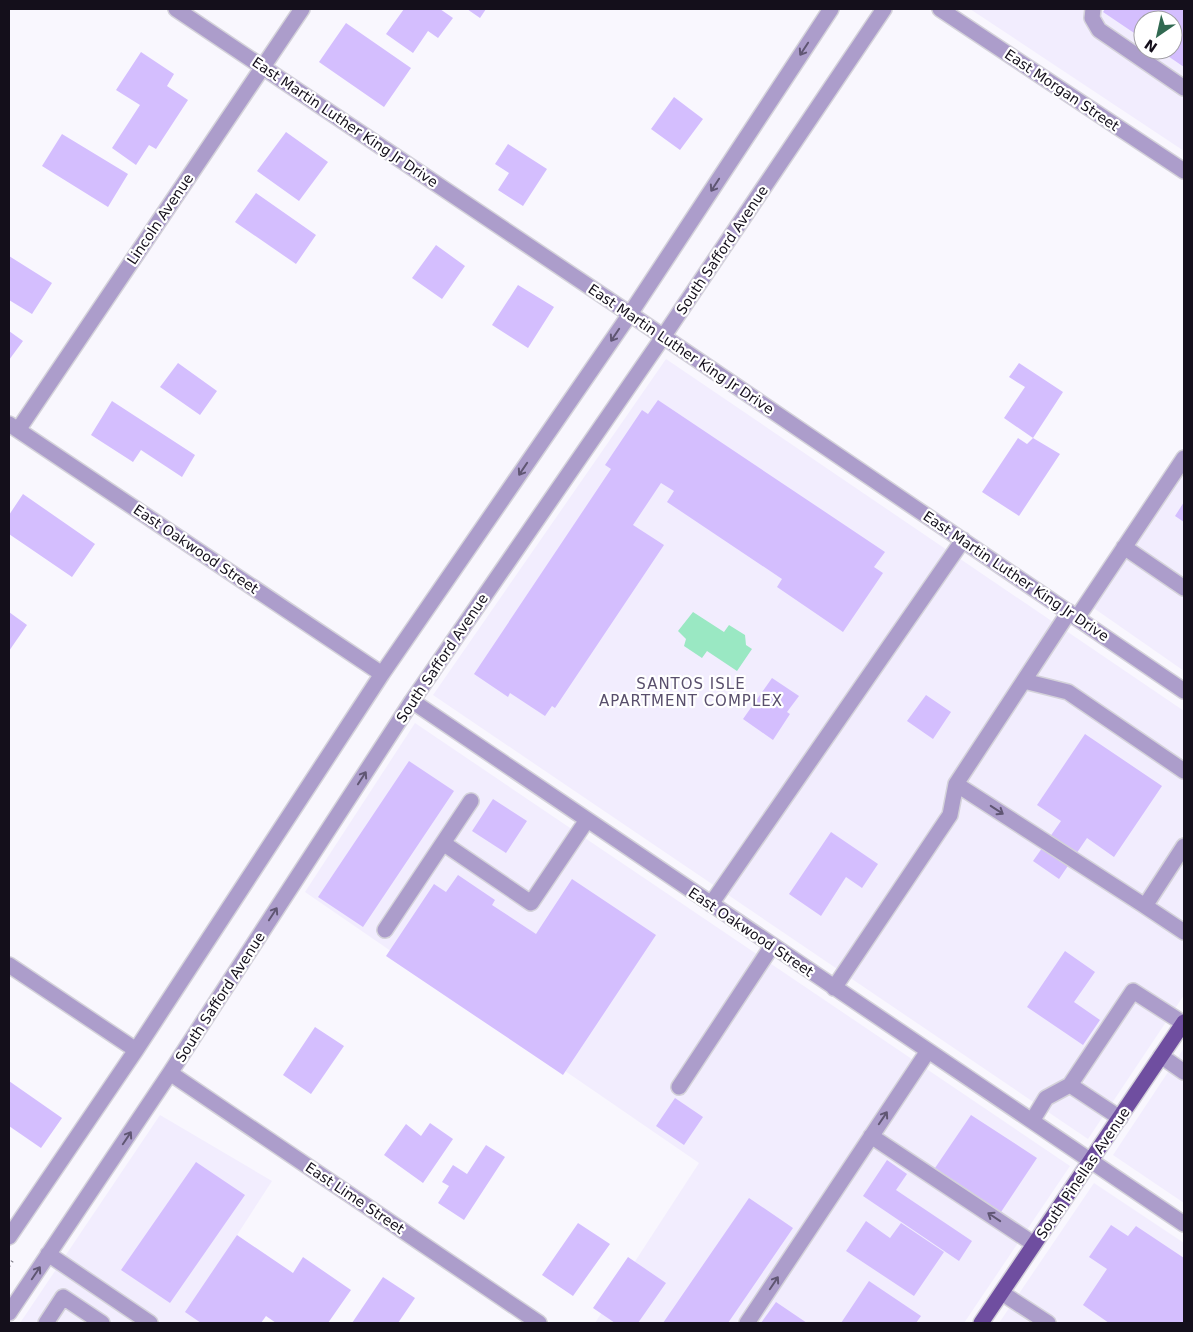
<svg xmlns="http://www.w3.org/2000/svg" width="1193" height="1332" font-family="'DejaVu Sans',sans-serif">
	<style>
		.built { fill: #f2edfe; fill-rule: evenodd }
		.water { fill: #9ae8c3 }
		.building { fill: #d4befe }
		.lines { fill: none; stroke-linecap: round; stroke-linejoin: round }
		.minor-casing { stroke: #d4d2da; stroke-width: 18 }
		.major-casing { stroke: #d4d2da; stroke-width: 18 }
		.path { stroke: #7b7781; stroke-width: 3; stroke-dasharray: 1 4; stroke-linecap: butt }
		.minor { stroke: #ac9dcb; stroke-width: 15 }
		.major { stroke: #6f4ea0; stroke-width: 15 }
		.oneway { stroke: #605673 }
		.labels { text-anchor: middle; stroke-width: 4.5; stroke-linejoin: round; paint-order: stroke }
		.street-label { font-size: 14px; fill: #140f1b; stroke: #fff }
		.neighbourhood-label { font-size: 15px; letter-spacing: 1px; fill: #594f6c; stroke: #fff }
	</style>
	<rect width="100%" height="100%" fill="#f9f7fe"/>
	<!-- built -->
	<path class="built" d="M 970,9 L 1184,9 L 1184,151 ZM 1143,20 L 1173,20 L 1173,50 L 1143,50 Z
		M 666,359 L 1184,711 L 1184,995 L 1088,1139 L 433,695 Z
		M 1184,448 L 1184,671 L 1085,602 Z
		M 415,723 L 1070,1166 L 964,1323 L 595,1323 L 699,1163 L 305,892 Z
		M 1184,1048 L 1184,1203 L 1113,1155 Z
		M 160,1115 L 272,1181 L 193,1303 L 220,1323 L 20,1323 Z
		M 1094,1183 L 1184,1243 L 1184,1323 L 999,1323 Z"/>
	<!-- water -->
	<path class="water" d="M 693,612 L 724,632 L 729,625 L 745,635 L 746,645 L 752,649 L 737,671 L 707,651 L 702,658 L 684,646 L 686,639 L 678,631 Z"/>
	<!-- building -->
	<path class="building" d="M 404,9 L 440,9 L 453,18 L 438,38 L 428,31 L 413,53 L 386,34 Z
		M 467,9 L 486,9 L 480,18 Z
		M 1105,9 L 1184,9 L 1184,67 L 1159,50 L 1173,50 L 1173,20 L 1143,20 L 1143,39 L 1103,12 Z
		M 346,23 L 411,68 L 384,107 L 319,62 Z
		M 141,52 L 174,74 L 167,86 L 188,100 L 156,149 L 149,145 L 136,165 L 112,148 L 140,105 L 116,90 Z
		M 674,97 L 703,119 L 680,150 L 651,129 Z
		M 286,132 L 328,162 L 299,201 L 257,171 Z
		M 62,134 L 128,174 L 108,207 L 42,166 Z
		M 508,144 L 547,169 L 523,206 L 498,190 L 509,173 L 495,164 Z
		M 256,193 L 316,235 L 296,264 L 235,222 Z
		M 436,245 L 465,266 L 442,299 L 412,278 Z
		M 9,256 L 52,283 L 32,314 L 9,300 Z
		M 518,285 L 554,307 L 528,348 L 492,325 Z
		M 9,331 L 23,341 L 9,360 Z
		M 178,363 L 217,391 L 200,415 L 160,387 Z
		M 1019,363 L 1063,392 L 1033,438 L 1004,418 L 1025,387 L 1009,377 Z
		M 658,400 L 885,552 L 874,567 L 883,573 L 843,632 L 777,587 L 782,579 L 667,502 L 674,491 L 661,483 L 633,525 L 664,545 L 555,708 L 552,706 L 545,716 L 510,693 L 508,697 L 474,674 L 611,469 L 605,465 L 642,410 L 648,414 Z
		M 112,401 L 195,455 L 182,477 L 141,450 L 133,462 L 91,435 Z
		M 1018,438 L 1027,444 L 1033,438 L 1060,454 L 1019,516 L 982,492 Z
		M 23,494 L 95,544 L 72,577 L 9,534 L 9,515 Z
		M 1184,502 L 1184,522 L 1175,516 Z
		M 9,612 L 27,625 L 9,651 Z
		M 772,678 L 799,696 L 787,712 L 790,714 L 773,740 L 743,719 Z
		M 926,695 L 951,712 L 933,739 L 907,721 Z
		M 1085,734 L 1162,786 L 1114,857 L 1087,838 L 1059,879 L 1033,861 L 1061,821 L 1037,805 Z
		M 409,761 L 454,791 L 363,927 L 318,897 Z
		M 493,799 L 527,821 L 506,853 L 472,831 Z
		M 831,832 L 878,864 L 862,888 L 846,877 L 821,916 L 789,894 Z
		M 458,875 L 495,900 L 492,905 L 536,934 L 572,879 L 656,935 L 563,1075 L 386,956 L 434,884 L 446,892 Z
		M 1065,951 L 1095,972 L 1074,1002 L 1100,1020 L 1083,1045 L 1027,1007 Z
		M 315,1027 L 344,1046 L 311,1094 L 283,1075 Z
		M 9,1081 L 62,1118 L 41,1148 L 9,1126 Z
		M 675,1098 L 703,1117 L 684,1145 L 656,1126 Z
		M 971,1115 L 1037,1158 L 1001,1212 L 935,1168 Z
		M 430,1123 L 453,1139 L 423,1183 L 384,1155 L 406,1124 L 421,1136 Z
		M 486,1145 L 505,1157 L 464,1220 L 438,1203 L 449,1186 L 442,1182 L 453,1165 L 467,1174 Z
		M 887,1160 L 907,1174 L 896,1190 L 972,1241 L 959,1261 L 863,1196 Z
		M 196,1162 L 245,1195 L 170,1303 L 121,1270 Z
		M 749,1198 L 793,1228 L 728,1323 L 663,1323 Z
		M 866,1221 L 890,1238 L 901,1223 L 944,1252 L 914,1296 L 846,1251 Z
		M 578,1223 L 610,1244 L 573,1296 L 542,1275 Z
		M 1111,1225 L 1128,1236 L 1136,1226 L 1184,1258 L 1184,1323 L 1109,1323 L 1083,1305 L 1107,1269 L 1089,1257 Z
		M 237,1235 L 293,1273 L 303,1257 L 351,1290 L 328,1323 L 276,1323 L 266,1316 L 261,1323 L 201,1323 L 185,1312 Z
		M 628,1257 L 666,1283 L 638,1323 L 615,1323 L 593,1308 Z
		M 383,1277 L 415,1298 L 398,1323 L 352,1323 Z
		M 869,1281 L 921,1316 L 916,1323 L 841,1323 Z
		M 776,1302 L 807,1323 L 761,1323 Z"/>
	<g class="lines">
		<defs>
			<path id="minor" d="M 176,9 L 630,314 L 1184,691
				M 940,9 L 1184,171
				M 1093,9 L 1092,18 L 1099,30 L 1184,88
				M 9,424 L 382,674
				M 18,430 L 302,9
				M 1124,547 L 1184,588
				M 1077,618 L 1184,458
				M 1024,681 L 1068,692 L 1184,771
				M 412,701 L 1184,1224
				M 956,784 L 1145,906
				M 443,843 L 471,801
				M 1184,846 L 1145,906 L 1184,932
				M 711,904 L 963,540
				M 385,930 L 443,843 L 531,903 L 587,820
				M 9,965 L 136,1050
				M 834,988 L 950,815 L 956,784 L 1069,612
				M 1161,1056 L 1184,1072
				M 170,1073 L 539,1323
				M 679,1087 L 772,946
				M 1120,1118 L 1070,1085 L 1133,991 L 1183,1023
				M 1032,1121 L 1046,1098 L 1070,1085
				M 871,1136 L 1034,1244
				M 9,1237 L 136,1050 L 382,674 L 630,314 L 831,9
				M 48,1254 L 150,1323
				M 1002,1293 L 1048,1323
				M 9,1313 L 170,1073 L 412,701 L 663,337 L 884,9
				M 46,1323 L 63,1297 L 102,1323
				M 747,1323 L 928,1051"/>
			<path id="major" d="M 981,1323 L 1184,1022"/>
		</defs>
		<!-- minor casing -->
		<use href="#minor" class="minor-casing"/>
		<!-- major casing -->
		<use href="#major" class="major-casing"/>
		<!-- path -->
		<path class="path" d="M 9,1266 L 13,1260"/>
		<!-- minor -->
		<use href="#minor" class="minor"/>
		<!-- major -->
		<use href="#major" class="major"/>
	</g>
	<!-- one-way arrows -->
	<defs><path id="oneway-shaft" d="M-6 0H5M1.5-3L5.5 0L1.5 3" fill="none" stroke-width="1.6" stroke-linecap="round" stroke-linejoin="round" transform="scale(1.25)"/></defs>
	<g class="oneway">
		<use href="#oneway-shaft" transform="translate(804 49) rotate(123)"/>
		<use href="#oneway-shaft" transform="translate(715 185) rotate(123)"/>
		<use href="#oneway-shaft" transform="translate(615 335) rotate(124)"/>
		<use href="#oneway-shaft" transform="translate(523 469) rotate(124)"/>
		<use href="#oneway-shaft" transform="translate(362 778) rotate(-57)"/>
		<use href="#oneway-shaft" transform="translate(997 810) rotate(33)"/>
		<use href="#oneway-shaft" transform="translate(273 914) rotate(-57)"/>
		<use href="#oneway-shaft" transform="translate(883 1118) rotate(-56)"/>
		<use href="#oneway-shaft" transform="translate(127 1138) rotate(-56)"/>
		<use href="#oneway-shaft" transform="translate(994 1217) rotate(-146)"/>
		<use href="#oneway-shaft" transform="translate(36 1273) rotate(-56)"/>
		<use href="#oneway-shaft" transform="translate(774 1283) rotate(-56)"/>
	</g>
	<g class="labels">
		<!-- street labels -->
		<g class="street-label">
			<text transform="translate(1062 90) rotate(34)" y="5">East Morgan Street</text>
			<text transform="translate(345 122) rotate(34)" y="5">East Martin Luther King Jr Drive</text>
			<text transform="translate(160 219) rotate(-56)" y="5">Lincoln Avenue</text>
			<text transform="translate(722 250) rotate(-56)" y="5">South Safford Avenue</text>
			<text transform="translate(681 349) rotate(34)" y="5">East Martin Luther King Jr Drive</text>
			<text transform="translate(196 549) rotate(34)" y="5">East Oakwood Street</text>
			<text transform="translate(1016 576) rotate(34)" y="5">East Martin Luther King Jr Drive</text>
			<text transform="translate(442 658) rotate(-56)" y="5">South Safford Avenue</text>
			<text transform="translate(751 932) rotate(34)" y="5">East Oakwood Street</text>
			<text transform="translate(220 997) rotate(-57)" y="5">South Safford Avenue</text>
			<text transform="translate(1083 1173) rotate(-56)" y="5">South Pinellas Avenue</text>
			<text transform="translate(355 1198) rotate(34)" y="5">East Lime Street</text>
		</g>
		<!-- neighbourhood labels -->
		<g class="neighbourhood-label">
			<text x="691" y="689">SANTOS ISLE<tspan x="691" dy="17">APARTMENT COMPLEX</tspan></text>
		</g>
	</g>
	<!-- border -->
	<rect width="1193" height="1332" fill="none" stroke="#140f1b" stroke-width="20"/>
	<!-- north arrow -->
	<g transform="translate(1158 35) rotate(214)"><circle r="24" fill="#ffffff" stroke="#a19fa4"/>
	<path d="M0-4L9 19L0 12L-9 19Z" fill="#316951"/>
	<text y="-8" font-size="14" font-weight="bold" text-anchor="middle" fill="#140f1b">N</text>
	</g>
</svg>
